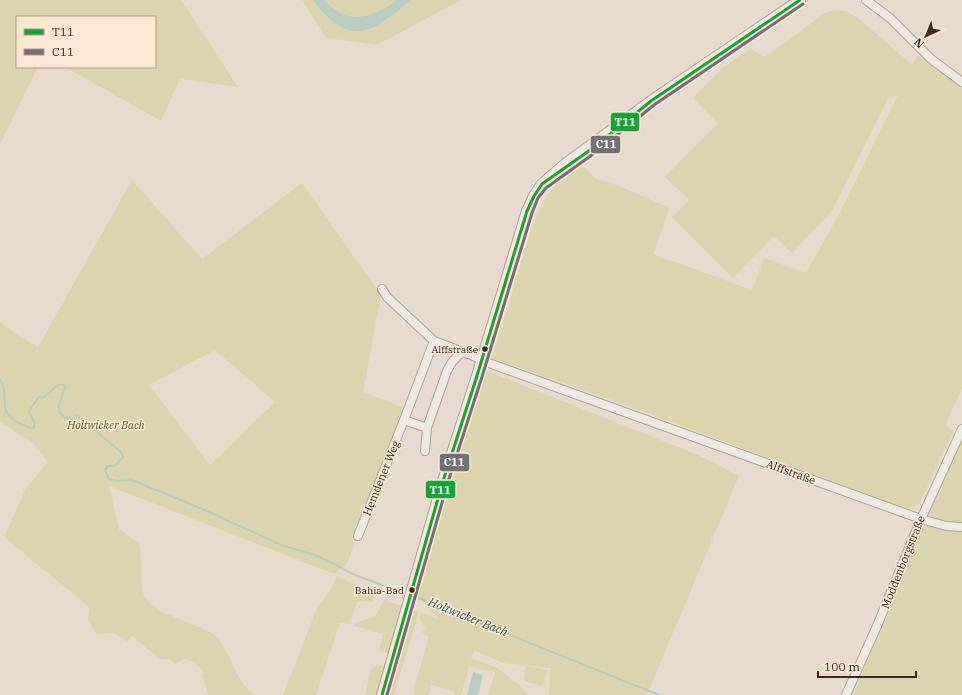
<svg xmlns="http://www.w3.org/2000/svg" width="962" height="695" font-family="'IBM Plex Serif',serif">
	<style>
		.green { fill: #dcd4af; fill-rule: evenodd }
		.water { fill: #baccbe }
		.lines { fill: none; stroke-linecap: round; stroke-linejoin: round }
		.stream { stroke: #baccbe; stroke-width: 2 }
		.minor-casing { stroke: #ada197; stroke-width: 10 }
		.tertiary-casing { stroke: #ada197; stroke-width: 12 }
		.minor { stroke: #f0e9e1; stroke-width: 8 }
		.tertiary { stroke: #f0e9e1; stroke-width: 10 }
		.bus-1-casing { stroke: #fae8d4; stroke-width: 6 }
		.bus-2-casing { stroke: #fae8d4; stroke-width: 6 }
		.bus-1 { stroke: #13a538; stroke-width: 3 }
		.bus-2 { stroke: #707075; stroke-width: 3 }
		.bus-dot { fill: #3e271d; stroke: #fae8d4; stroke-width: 1.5 }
		.labels { text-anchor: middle; stroke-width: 3; stroke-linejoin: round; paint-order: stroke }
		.bus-label { font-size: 10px; fill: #3e271d; stroke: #fae8d4; text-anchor: end }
		.park-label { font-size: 11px; font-style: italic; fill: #595d21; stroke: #fae8d4 }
		.street-label { font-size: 11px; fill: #3e271d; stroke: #fae8d4 }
		.water-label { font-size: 12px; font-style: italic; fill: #2a6053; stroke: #fae8d4 }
		.line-badge { stroke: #fae8d4; stroke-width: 1.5 }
		.badge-label { font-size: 11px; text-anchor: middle; font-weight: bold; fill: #fff }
	</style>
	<rect width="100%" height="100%" fill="#e8dbce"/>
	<!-- green -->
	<path class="green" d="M 0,0 L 181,0 L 238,87 L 180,79 L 161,121 L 65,67 L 155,67 L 155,17 L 17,17 L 17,67 L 38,67 L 0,144 Z
		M 302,0 L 313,0 L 327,17 L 340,26 L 349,29 L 384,22 L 411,0 L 461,0 L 377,45 L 326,38 Z
		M 325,0 L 395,0 L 395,2 C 369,18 348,27 325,0 Z
		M 834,10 L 846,11 L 860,19 L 912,65 L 917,55 L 962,85 L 962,388 L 945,426 L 954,430 L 919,504 L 907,509 L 612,400 L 492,358 L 533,224 L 547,196 L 559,182 L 582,165 L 595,178 L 619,186 L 670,208 L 653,254 L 752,290 L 764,258 L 806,273 L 839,214 L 898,95 L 889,97 L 832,211 L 792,253 L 774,236 L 733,278 L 672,217 L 689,200 L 665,177 L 718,123 L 693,98 L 721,69 L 750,49 L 765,57 L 825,13 Z
		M 132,180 L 202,259 L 302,183 L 381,295 L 363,392 L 408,409 L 346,566 L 334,574 L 109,486 L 119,529 L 139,543 C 140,551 142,559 142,567 C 143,578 139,587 145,597 C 155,614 186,620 203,629 C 206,631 211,632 214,634 C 231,650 235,683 255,695 L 209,695 L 202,677 L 204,673 C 196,664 187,652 176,664 L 168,659 L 160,659 L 132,636 L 128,642 L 114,633 L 99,634 L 95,633 L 88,619 L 89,607 L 4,537 L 25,490 L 48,462 L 34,444 L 0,422 L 0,321 L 6,327 L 38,347 ZM 215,350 L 275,402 L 210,465 L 149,385 Z
		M 480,368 L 698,455 L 739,476 L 647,695 L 549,695 L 550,668 L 503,663 L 474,650 L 461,695 L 454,695 L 454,691 L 431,685 L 429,695 L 415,695 L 413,692 L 429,636 L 422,634 L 425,627 L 419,617 L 422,613 L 438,619 L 416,593 Z
		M 962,436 L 962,525 L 944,522 L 926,514 Z
		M 924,525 L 939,529 L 962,531 L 962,695 L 853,695 Z
		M 337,576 L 356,585 L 355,587 L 376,594 L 373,602 L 358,601 L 349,624 L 340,623 L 316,695 L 283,695 L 316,610 L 331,589 Z
		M 384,600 L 419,612 L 394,695 L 365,695 L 371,669 L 377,665 L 386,667 L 389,654 L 379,651 L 383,634 L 354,626 L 354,624 L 376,615 Z
		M 472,658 L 496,667 L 519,685 L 528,695 L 488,695 L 495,672 L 488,670 L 487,671 L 470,667 Z
		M 526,666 L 547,670 L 543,686 L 524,681 Z"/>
	<!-- water -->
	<path class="water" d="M 313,0 L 325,0 C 347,26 370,18 395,2 L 395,0 L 411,0 C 373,33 349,49 313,0 Z
		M 473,672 L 483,675 L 478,695 L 467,695 Z"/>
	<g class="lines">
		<!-- stream -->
		<path class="stream" d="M 0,380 C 6,389 4,397 5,407 C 7,419 21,425 31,428 L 34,427 C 35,418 31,418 29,411 L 39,397 L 44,397 L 58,385 L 64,385 L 66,386 C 61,397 51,416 71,419 L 77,415 L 121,452 L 123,457 L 115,466 L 108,466 L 106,468 L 105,470 L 109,479 L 117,481 L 132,480 L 193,505 L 284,546 L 305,552 L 320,557 L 355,575 L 407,594
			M 413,596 L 659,695"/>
		<defs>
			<path id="minor" d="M 866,0 L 890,18 L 931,59 L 962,82
				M 382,289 L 387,297 L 434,341 L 471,355 L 486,362 L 921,519 L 946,526 L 962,527
				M 404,420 L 427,428
				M 425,451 L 427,428 L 447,371 L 452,362 L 462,352
				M 358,536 L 404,420 L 434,341
				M 846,695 L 877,626 L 921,519 L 962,429"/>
			<path id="tertiary" d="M 382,695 L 443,481 L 476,379 L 527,211 L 534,196 L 542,184 L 565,164 L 651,101 L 800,0"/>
		</defs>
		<!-- minor casing -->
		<use href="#minor" class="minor-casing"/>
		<!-- tertiary casing -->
		<use href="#tertiary" class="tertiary-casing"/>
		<!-- minor -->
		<use href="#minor" class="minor"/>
		<!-- tertiary -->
		<use href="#tertiary" class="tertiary"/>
		<defs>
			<path id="bus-1" d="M 382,695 L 443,481 L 476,379 L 527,211 L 534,196 L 542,184 L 593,148 L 651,101 L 800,0"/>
			<path id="bus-2" d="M 387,695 L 448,482 L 481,380 L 532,213 L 538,198 L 546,188 L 596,152 L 654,105 L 803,4"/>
		</defs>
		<!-- bus-1 casing -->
		<use href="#bus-1" class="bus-1-casing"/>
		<!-- bus-2 casing -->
		<use href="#bus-2" class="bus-2-casing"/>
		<!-- bus-1 -->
		<use href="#bus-1" class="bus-1"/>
		<!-- bus-2 -->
		<use href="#bus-2" class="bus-2"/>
	</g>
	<!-- markers -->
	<g class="bus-dot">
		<circle cx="485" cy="349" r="3.5"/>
		<circle cx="412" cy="590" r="3.5"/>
	</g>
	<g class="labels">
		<!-- bus labels -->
		<g class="bus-label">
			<text x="478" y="353">Alffstraße</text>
			<text x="404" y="594">Bahia-Bad</text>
		</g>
		<!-- park labels -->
		<g class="park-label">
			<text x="106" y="429">Holtwicker Bach</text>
		</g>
		<!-- street labels -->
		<g class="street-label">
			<text transform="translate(791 472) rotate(20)" y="4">Alffstraße</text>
			<text transform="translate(381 478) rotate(-68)" y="4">Hemdener Weg</text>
			<text transform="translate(903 562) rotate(-68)" y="4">Moddenborgstraße</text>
		</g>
		<!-- water labels -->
		<g class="water-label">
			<text transform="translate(468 617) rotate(22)" y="4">Holtwicker Bach</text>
		</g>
	</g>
	<g class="line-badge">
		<rect x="610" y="112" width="30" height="20" rx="4" fill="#13a538"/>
		<rect x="590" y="135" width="31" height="19" rx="4" fill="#707075"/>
		<rect x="439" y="453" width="31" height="19" rx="4" fill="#707075"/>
		<rect x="425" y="480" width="31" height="19" rx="4" fill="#13a538"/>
	</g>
	<g class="badge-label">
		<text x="625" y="126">T11</text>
		<text x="606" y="148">C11</text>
		<text x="454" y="466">C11</text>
		<text x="440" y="494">T11</text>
	</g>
	<!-- legend -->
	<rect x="16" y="16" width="140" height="52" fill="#fae8d4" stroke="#af9b8b"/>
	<rect x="24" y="29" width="20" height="6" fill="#13a538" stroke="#af9b8b"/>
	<text x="52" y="36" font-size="12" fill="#3e271d">T11</text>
	<rect x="24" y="49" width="20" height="6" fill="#707075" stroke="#af9b8b"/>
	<text x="52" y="56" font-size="12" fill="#3e271d">C11</text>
	<!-- north arrow -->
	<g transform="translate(926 36) rotate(224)" stroke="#fae8d4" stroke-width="3" paint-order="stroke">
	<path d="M0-3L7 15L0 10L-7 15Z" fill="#3e271d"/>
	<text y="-6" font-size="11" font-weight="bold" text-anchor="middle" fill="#3e271d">N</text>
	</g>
	<!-- scale -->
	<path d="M818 671v6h98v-6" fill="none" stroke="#3e271d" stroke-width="2"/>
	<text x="824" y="671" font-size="12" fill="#3e271d" stroke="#fae8d4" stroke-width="3" paint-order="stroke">100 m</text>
</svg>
